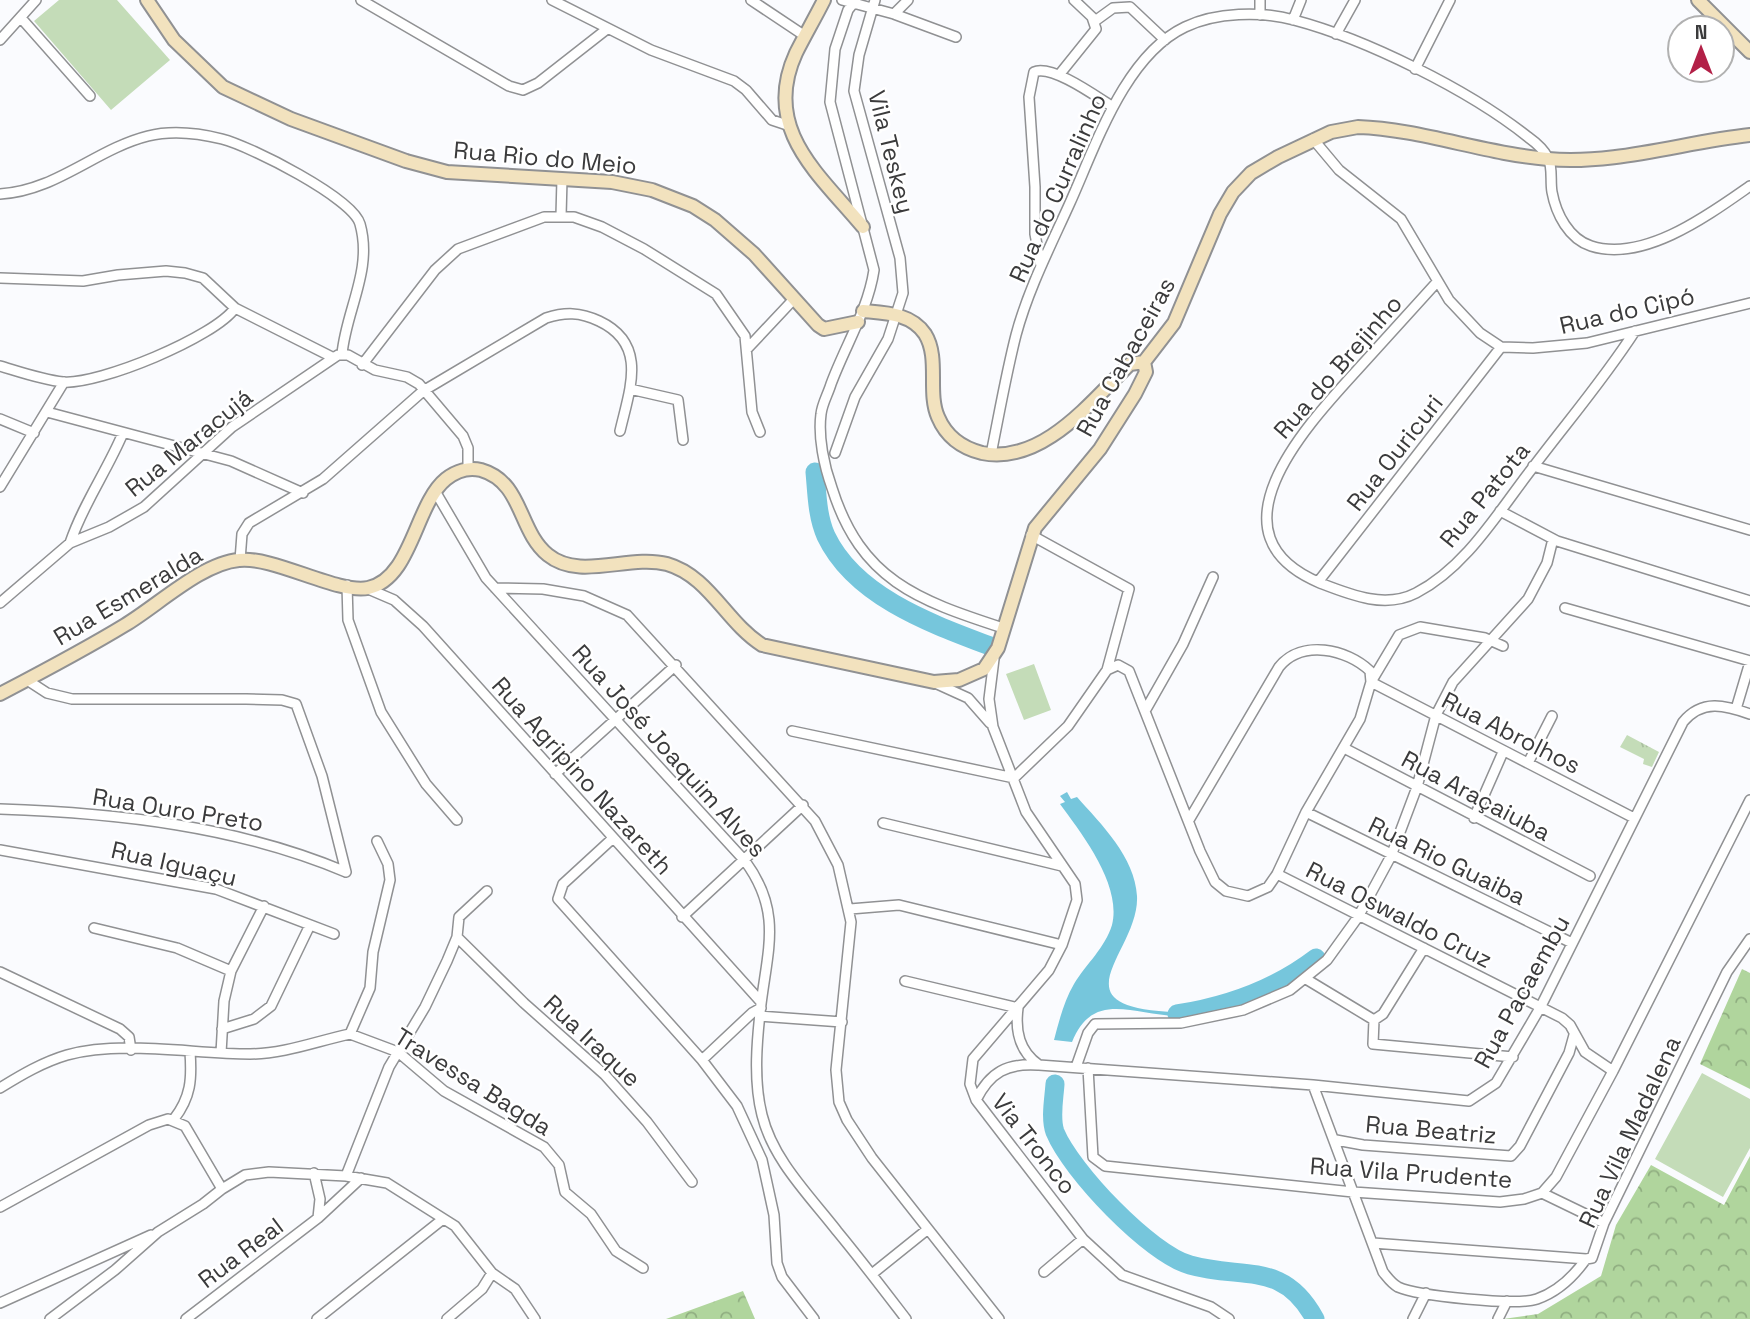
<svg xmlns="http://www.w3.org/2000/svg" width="1750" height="1319" font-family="'Space Grotesk',sans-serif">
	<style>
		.grass { fill: url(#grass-tufts) }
		.forest { fill: url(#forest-crowns) }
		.pitch { fill: #c4dcb8 }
		.water { fill: #76c6dc }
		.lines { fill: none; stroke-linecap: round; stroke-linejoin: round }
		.river { stroke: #76c6dc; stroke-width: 19 }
		.street-casing { stroke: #909193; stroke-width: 12 }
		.secondary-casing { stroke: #909193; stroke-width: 16 }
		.street { stroke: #fff; stroke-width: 9 }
		.secondary { stroke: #f2e2be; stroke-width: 12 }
		.labels { text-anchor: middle; stroke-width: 5; stroke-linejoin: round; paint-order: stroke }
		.street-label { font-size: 24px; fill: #3b3b3c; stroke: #fff }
	</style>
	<defs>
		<pattern id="grass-tufts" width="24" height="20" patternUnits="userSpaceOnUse" patternTransform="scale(1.75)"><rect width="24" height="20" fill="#c4dcb8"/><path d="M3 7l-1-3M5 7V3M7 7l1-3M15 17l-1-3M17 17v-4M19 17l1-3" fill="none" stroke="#a9be9f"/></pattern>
		<pattern id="forest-crowns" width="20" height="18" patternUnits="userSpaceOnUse" patternTransform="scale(1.75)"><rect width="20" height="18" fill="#b0d59d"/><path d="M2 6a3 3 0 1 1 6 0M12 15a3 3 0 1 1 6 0" fill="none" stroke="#90ae81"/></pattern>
	</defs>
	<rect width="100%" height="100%" fill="#fafbfe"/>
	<!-- grass -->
	<path class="grass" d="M 1627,735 L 1659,752 L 1652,767 L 1643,764 L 1644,759 L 1620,747 Z"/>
	<!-- forest -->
	<path class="forest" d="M 1742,969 L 1750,973 L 1750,1089 L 1700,1064 Z
		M 1750,1156 L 1750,1319 L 1503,1319 L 1538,1314 L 1601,1276 L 1616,1225 L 1651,1165 L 1724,1205 Z
		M 743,1291 L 755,1319 L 666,1319 Z"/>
	<!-- pitch -->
	<path class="pitch" d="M 59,0 L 117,0 L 170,60 L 111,110 L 34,21 Z
		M 1034,664 L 1051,710 L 1024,720 L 1006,674 Z
		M 1702,1073 L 1750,1099 L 1750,1148 L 1723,1197 L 1655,1159 Z"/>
	<!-- water -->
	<path class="water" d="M 1067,792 L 1071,799 L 1077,797 C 1101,824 1135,857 1137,896 C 1140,952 1050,1008 1177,1012 L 1176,1016 C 1133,1015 1093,990 1072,1042 L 1054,1040 C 1059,1021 1064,1001 1074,984 C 1086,964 1105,948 1112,925 C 1122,885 1082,834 1060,804 L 1065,802 L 1060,796 Z"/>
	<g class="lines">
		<!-- river -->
		<path class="river" d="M 815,472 C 817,493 817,516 826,536 C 855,597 932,624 990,646
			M 1177,1014 C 1228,1006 1274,990 1316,958
			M 1055,1084 C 1054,1099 1050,1118 1055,1132 C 1071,1171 1150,1254 1190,1265 C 1243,1280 1283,1260 1315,1319"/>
		<defs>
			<path id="street" d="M 361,0 L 509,86 L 523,90 L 538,83 L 607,29
				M 552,0 L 651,50 L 734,81 L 746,90 L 772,120 L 787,125
				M 751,0 L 805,36
				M 842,0 L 894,14 L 956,37
				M 856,0 L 848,10 L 835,49 L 830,102 L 874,270 C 868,310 845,346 831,384 C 828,394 822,404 821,414 C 818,437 824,466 832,488 C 861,580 917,600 1003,628
				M 894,14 L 908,0
				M 1260,15 L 1260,0
				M 21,18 L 90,96
				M 1293,20 L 1301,0
				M 1095,21 L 1113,8 L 1130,7 L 1165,40
				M 1336,34 L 1355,0
				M 0,40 L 36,0
				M 1415,69 L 1450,0
				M 1059,75 L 1096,29 L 1092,17 L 1074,0
				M 1313,139 L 1339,170 L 1401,219 L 1449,300 L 1480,333 L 1501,347 L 1533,348 L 1587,343 L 1750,303
				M 0,194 C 56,191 96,149 148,136 C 172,130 198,133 222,139 C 250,146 353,198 360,224 C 373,270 346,310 342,354
				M 561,216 L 562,179
				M 1041,266 L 1035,234 L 1035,187 L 1029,97 L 1034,72 C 1052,64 1097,97 1113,107
				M 0,278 L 83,281 L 118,275 L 166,271 L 185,273 L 203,278 L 235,308 L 332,357
				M 1437,282 C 1411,311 1385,339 1359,368 C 1308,424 1203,534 1320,583 C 1351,595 1385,609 1416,593 C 1467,567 1500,509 1534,466 C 1568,421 1604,379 1635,331
				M 747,349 L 793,300
				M 362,365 L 435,270 L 458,249 L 544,217 L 574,217 L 602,227 L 644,249 L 716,294 L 745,336 L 752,412 L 760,432
				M 0,366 C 20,372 43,380 63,382 C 99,385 215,337 235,308
				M 630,389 L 678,400 L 683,440
				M 47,412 L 231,461 L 303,493
				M 0,419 L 34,433
				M 835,453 L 855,397 L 888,339 L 903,293 L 900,258 L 854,91 L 859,55 L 875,0
				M 991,454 C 999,415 1006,374 1016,335 C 1028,290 1050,247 1069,205 C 1095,148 1124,56 1185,27 C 1216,12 1261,11 1294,20 C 1366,39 1469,90 1528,137 C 1535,142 1544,150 1548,158 C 1553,167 1550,181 1552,192 C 1556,214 1569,239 1591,246 C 1644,263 1710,214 1750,186
				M 1533,466 L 1750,530
				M 0,487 L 64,382
				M 435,491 L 486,578 L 745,861 C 782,911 768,948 761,1004 C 757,1039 753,1080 762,1115 C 773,1160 809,1195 837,1231 C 861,1260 883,1289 906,1319
				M 1500,511 L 1557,541 L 1750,601
				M 70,543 C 83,504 107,471 123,433
				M 240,560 L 242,534 L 249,523 L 323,479 L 423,391 L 546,318 C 565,312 580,312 599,321 C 648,344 630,388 620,431
				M 1318,582 L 1501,347
				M 347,585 L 348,620 L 381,712 L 426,784 L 457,820
				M 366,588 L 394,600 L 423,626 L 761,1002
				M 495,588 L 543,589 L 584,596 L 627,615 L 815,821 L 838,865 L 851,922 L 836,1070 L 839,1102 L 847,1120 L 872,1158 L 999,1319
				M 0,603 L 70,543 L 109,527 L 144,507 L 232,427 L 338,355 L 348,355 L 375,370 L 407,377 L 419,384 L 463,436 L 468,448 L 468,469
				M 1565,608 L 1750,661
				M 994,659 L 989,699 L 993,727 L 1026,812 L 1075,884 L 1077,900 L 1062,945 L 1049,970 L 973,1059 L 970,1084 L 976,1100 L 1083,1239 L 1122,1275 L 1211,1307 L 1229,1319
				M 1107,670 L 1118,665 L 1129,671 L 1200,851 L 1215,882 L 1226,891 L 1248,896 L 1268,887 L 1277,874 L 1306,812 L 1360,719 L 1371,682 L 1399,635 L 1420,627 L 1485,638 L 1503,646
				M 27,680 L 47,693 L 72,699 L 246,699 L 282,700 L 296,704 L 322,776 L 346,872
				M 935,683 L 968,698 L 990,723
				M 1736,709 L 1750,662
				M 1145,711 L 1183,644 L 1213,577
				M 792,731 L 1014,778 L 1068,726 L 1107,670 L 1129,589 L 1031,535
				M 1344,748 L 1590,876
				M 1528,763 L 1552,716
				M 555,774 L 676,665
				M 0,809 C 118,813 237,826 346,872
				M 1306,812 L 1572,943
				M 1474,818 L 1503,752
				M 1189,820 L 1279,667 C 1302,639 1347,649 1370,671 L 1371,682 L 1634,818
				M 883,823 L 1062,866
				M 612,839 L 563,884 L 558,899 L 702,1060 L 737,1106 L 762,1160 L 774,1215 L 777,1263 L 782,1277 L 814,1319
				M 0,850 L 216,889 L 334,934
				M 1277,874 L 1562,1018 L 1570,1025 L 1585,1052 L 1613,1071
				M 850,909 L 899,905 L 1062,945
				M 682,917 L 803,805
				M 94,928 L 177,948 L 231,971
				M 457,937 L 524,1003 L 605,1075 L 647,1122 L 692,1182
				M 1424,948 L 1383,1014 L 1374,1020 L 1373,1044 L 1513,1057
				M 0,972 L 120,1029 L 129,1037 L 131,1050
				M 1306,979 L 1374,1020
				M 905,981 L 1018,1008
				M 1018,1008 C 1015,1031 1019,1051 1039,1065 L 1313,1085 L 1469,1101 L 1496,1083 L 1540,1008 L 1683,722 C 1702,699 1725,705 1750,714
				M 760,1016 L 842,1022
				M 222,1029 L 254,1019 L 271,1006 L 310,925
				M 350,1034 L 398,1052 L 444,1091 L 544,1147 L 559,1165 L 565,1192 L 591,1214 L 616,1251 L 643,1268
				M 221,1053 L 224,1001 L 231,971 L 264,906
				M 702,1060 L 752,1013 L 761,1008
				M 1076,1067 L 1088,1033 L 1095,1024 L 1181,1023 L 1243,1010 L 1290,990 L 1327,960 L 1358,917 L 1391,856 L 1417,787 L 1436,715 L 1453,682 L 1528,599 L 1547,563 L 1553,539
				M 1088,1068 L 1093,1157 L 1105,1166 L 1353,1192 L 1500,1202 L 1524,1199 L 1542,1193 L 1556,1177 L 1613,1071 L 1750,800
				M 1313,1085 L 1383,1272 C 1388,1278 1391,1283 1398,1287 C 1418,1296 1516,1306 1537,1299 C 1557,1292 1574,1276 1586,1259 L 1592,1258 L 1604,1223 L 1727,972 L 1750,939
				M 0,1088 C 21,1075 43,1062 67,1055 C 122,1040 193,1054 250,1054 C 284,1054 317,1041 350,1034 L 370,988 L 373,952 L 390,880 L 388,864 L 377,841
				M 976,1100 C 990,1072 1007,1063 1038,1065
				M 174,1119 C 191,1097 192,1079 190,1052
				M 1336,1140 L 1363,1145 L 1511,1156 L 1520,1146 L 1569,1053 L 1574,1035
				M 314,1173 L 320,1199 L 318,1218
				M 346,1176 L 389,1067 L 425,1007 L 447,961 L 457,937 L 459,917 L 487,891
				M 222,1189 L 245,1175 L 269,1172 L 346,1176 L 387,1183 L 455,1226 L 492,1273 L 515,1289 L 535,1319
				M 1542,1193 L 1604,1223
				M 0,1207 L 149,1125 L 168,1119 L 185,1126 L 222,1189 L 203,1204 L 158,1232 L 115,1270 L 50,1319
				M 1373,1243 L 1586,1259
				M 1044,1272 L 1083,1239
				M 872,1274 L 928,1229
				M 0,1303 L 151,1235
				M 186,1319 L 318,1218 L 361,1178
				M 317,1319 L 443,1219
				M 447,1319 L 482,1289 L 492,1273
				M 1413,1319 L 1426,1293
				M 1498,1319 L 1507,1301"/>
			<path id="secondary" d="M 147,0 L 174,40 L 223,87 L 291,119 L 406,161 L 447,172 L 612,182 L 652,190 L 693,206 L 715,220 L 754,254 L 818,325 L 824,329 L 858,322
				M 824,0 C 815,18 805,35 796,53 C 761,129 819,174 863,227
				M 1698,0 L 1750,52
				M 863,311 C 885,313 911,313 925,334 C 940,358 927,392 938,417 C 946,436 962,448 982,453 C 1043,465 1091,401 1130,364 L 1144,362
				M 0,694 C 42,672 84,650 125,625 C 157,606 202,563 239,560 C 274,556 337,594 368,588 C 412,579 415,504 446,479 C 456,471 469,467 481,470 C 523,482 518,531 548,555 C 580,581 629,554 667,564 C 709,576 726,622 762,645 L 934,682 L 959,680 L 984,669 L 998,648 L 1035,528 L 1100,449 L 1135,394 L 1146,372 L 1144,362 L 1174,323 L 1220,214 L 1233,192 L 1251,173 L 1278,157 L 1331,132 L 1358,127 C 1420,129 1485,154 1548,159 C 1615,165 1684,142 1750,135"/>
		</defs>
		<!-- street casing -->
		<use href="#street" class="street-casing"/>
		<!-- secondary casing -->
		<use href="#secondary" class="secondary-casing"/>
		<!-- street -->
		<use href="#street" class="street"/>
		<!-- secondary -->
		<use href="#secondary" class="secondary"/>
	</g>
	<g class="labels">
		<!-- street labels -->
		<g class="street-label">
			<text transform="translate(891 152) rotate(76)" y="8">Vila Teskey</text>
			<text transform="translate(545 158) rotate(5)" y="8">Rua Rio do Meio</text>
			<text transform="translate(1058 188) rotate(-66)" y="8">Rua do Curralinho</text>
			<text transform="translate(1627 311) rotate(-13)" y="8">Rua do Cipó</text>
			<text transform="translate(1126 357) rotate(-61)" y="8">Rua Cabaceiras</text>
			<text transform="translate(1338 367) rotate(-49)" y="8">Rua do Brejinho</text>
			<text transform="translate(189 443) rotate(-39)" y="8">Rua Maracujá</text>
			<text transform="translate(1395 453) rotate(-52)" y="8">Rua Ouricuri</text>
			<text transform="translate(1485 495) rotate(-51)" y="8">Rua Patota</text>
			<text transform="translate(128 596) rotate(-31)" y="8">Rua Esmeralda</text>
			<text transform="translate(1511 733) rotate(27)" y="8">Rua Abrolhos</text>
			<text transform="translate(669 751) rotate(48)" y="8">Rua José Joaquim Alves</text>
			<text transform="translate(582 776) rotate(48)" y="8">Rua Agripino Nazareth</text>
			<text transform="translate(1476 796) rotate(28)" y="8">Rua Araçaiuba</text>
			<text transform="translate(178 810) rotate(9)" y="8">Rua Ouro Preto</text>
			<text transform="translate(1447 861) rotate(26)" y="8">Rua Rio Guaiba</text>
			<text transform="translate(174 864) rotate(13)" y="8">Rua Iguaçu</text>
			<text transform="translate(1399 915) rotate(27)" y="8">Rua Oswaldo Cruz</text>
			<text transform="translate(1522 992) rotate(-61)" y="8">Rua Pacaembu</text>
			<text transform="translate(592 1041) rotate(43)" y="8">Rua Iraque</text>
			<text transform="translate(473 1082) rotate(32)" y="8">Travessa Bagda</text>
			<text transform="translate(1431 1130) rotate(5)" y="8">Rua Beatriz</text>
			<text transform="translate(1630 1132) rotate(-65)" y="8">Rua Vila Madalena</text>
			<text transform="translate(1034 1144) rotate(52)" y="8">Via Tronco</text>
			<text transform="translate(1411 1173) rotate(4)" y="8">Rua Vila Prudente</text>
			<text transform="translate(241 1253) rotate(-37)" y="8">Rua Real</text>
		</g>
	</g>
	<!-- north arrow -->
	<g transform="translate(1701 49)"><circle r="33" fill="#ffffff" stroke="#b1b1b1" stroke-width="2"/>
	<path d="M0-5L12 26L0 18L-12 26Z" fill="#b22047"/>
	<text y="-10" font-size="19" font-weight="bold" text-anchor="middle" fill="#3b3b3c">N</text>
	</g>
</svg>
